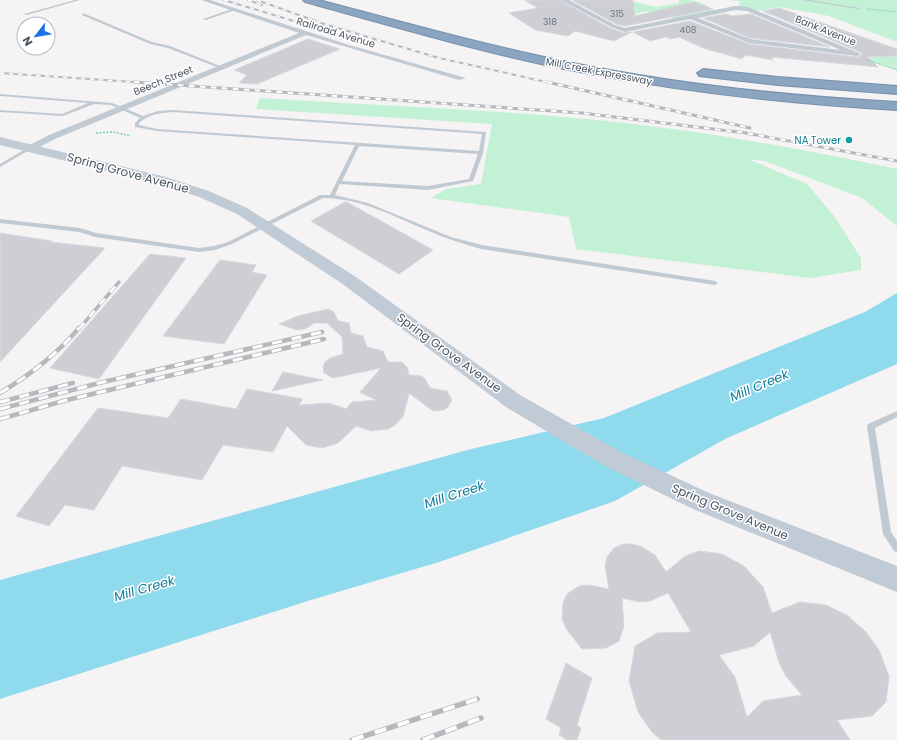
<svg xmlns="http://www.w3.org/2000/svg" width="897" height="740" font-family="Poppins,sans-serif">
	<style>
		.green { fill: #c3f1d5 }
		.water { fill: #90daee }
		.building { fill: #cdcfd5; stroke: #d7d9de; fill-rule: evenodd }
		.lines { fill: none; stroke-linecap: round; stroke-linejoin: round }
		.motorway-casing { stroke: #7690ad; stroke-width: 2 }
		.path-far1 { stroke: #7ad0a6; stroke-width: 1; stroke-dasharray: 1.5 1; stroke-linecap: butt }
		.path { stroke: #7ad0a6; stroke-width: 1.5; stroke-dasharray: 2 1.5; stroke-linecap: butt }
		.service { fill: #c1cad2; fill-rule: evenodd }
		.minor { fill: #c1cad2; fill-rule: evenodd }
		.secondary { fill: #c1cbd6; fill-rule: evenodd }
		.motorway { fill: #8ba5c1; fill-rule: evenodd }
		.rail-far4-casing { stroke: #b5b8bd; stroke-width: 2 }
		.rail-far3-casing { stroke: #b5b8bd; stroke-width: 3 }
		.rail-far2-casing { stroke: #b5b8bd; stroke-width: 3.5 }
		.rail-far1-casing { stroke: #b5b8bd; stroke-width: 4.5 }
		.rail-casing { stroke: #b5b8bd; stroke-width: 5.5 }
		.rail-far4 { stroke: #fff; stroke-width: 1.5; stroke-dasharray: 4.5; stroke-linecap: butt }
		.rail-far3 { stroke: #fff; stroke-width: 2; stroke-dasharray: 5.5; stroke-linecap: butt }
		.rail-far2 { stroke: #fff; stroke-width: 2.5; stroke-dasharray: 8; stroke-linecap: butt }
		.rail-far1 { stroke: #fff; stroke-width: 3; stroke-dasharray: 10; stroke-linecap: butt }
		.rail { stroke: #fff; stroke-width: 4; stroke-dasharray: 12; stroke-linecap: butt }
		.culture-dot { fill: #0f9aa8; stroke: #fff; stroke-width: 1.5 }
		.labels { text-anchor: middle; stroke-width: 3; stroke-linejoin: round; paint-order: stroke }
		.far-number-label { font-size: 9px; fill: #6b747e }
		.far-street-label { font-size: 10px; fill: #4a5661; stroke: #fff }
		.far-culture-label { font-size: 10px; fill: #0d838f; stroke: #fff; text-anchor: end }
		.street-label { font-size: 12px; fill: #4a5661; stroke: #fff }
		.water-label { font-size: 13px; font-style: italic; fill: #0c7c9b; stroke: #fff }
	</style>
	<rect width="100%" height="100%" fill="#f5f3f3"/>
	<!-- green -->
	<path class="green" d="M 627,0 L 656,7 L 679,3 L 679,0 C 696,0 701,1 714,11 L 674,19 L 648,11 L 634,14 Z
		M 727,0 L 897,0 L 897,42 L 829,16 L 780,7 L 758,11 L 737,6 L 741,5 L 738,4 L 741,1 Z
		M 873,57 L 897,57 L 897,70 L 868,60 Z
		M 260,98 C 395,107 532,110 665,128 C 743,138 820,153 897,169 L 897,226 L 862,198 L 765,161 L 748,159 L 807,184 L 834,216 L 861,258 L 861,270 L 810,278 L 576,249 L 569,217 L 431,198 L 446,189 L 481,184 L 492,124 L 256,109 Z"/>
	<!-- water -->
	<path class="water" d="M 897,293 L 897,364 L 727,438 L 615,501 L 439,562 L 311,600 L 0,699 L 0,580 L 471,449 L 604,418 L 865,312 Z"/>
	<!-- building -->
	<path class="building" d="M 524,0 L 560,0 L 610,28 L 624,33 L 632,32 L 614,41 L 575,31 L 568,36 L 535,30 L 509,13 L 538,8 Z
		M 572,0 L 633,0 L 635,16 L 694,2 L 713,9 L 625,26 L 616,24 Z
		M 779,8 L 897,49 L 897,56 L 868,57 L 878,67 L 771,57 L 773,60 L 745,55 L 742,59 L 703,48 L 679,37 L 671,39 L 666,37 L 650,41 L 633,32 L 690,21 L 749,44 L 857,57 L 862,55 L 862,53 L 763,11 Z
		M 725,14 L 733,16 L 751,14 L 830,47 L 750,38 L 703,18 Z
		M 308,39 L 340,49 L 257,84 L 239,83 L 247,75 L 234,70 Z
		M 345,202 L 347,202 L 433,250 L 399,274 L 311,221 Z
		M 0,233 L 52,241 L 50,242 L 105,248 L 0,362 Z
		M 150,254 L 186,258 L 99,379 L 50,368 Z
		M 220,260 L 256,265 L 252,272 L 267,275 L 224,344 L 163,336 Z
		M 328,309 L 334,312 L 338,321 L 349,323 L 351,333 L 363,336 L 367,347 L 383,351 L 388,362 L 402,362 L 407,367 L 409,375 L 422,376 L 425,379 L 430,388 L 447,391 L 452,400 L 447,408 L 443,410 L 433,411 L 409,393 L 403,417 L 394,426 L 388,429 L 371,431 L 356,426 L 338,443 L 322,448 L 306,445 L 287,426 L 273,452 L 223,445 L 202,480 L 122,466 L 94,510 L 65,505 L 49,526 L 16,516 L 98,408 L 168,418 L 181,399 L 236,409 L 247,389 L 303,399 L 299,405 L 329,403 L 346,409 L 352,402 L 376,400 L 360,392 L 381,368 L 333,378 L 324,373 L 323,366 L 325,362 L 330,358 L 343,354 L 342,337 L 327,323 L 314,323 L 305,329 L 297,330 L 279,324 L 298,316 Z
		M 283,372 L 323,380 L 272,391 Z
		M 623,544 L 632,544 L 642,547 L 655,555 L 666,572 L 685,556 L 699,551 L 722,554 L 744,566 L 763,587 L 772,613 L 800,602 L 826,605 L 848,616 L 865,631 L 879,650 L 889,676 L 886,702 L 872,716 L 837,720 L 850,740 L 661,740 L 652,732 L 638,712 L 629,681 L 635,646 L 657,633 L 691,632 L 668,593 L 650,601 L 639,602 L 622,598 L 624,626 L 619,641 L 606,648 L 582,649 L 567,630 L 562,619 L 563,603 L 567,594 L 579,586 L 589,585 L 609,589 L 605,566 L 607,557 L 614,548 ZM 770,632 L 779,663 L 786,676 L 802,695 L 763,701 L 747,717 L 735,677 L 719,655 L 754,646 Z
		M 566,663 L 592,678 L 577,725 L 581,728 L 577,740 L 567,740 L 559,735 L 561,728 L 546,719 Z"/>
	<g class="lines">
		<defs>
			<path id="motorway" d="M 303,0 L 319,0 C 402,22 484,45 568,62 C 676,84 786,96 897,102 L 897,110 C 787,104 677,91 569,70 C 480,52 392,26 305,2 Z
				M 703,69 L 778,77 L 897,86 L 897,94 L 778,85 L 699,76 L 697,73 Z"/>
		</defs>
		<!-- motorway casing -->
		<use href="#motorway" class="motorway-casing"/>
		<!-- path-far1 -->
		<path class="path-far1" d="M 867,9 L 897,12
			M 867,60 L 897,70"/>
		<!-- path -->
		<path class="path" d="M 96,133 L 113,132 L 131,136"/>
		<!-- service -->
		<path class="service" d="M 75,0 L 80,0 L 27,15 L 24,14 Z
			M 802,0 L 810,0 L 860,8 L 858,9 Z
			M 232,9 L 235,10 L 206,20 L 203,19 Z
			M 83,13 L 152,42 L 170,46 L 225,68 L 222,69 L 168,48 L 150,44 L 82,15 Z
			M 0,94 L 112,103 L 143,116 L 158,111 L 173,110 L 486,132 L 483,153 L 473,181 L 428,190 L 340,184 L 335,195 L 368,203 L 451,237 L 482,245 L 715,281 L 718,283 L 715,285 L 481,249 C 464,244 447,239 431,232 C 397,218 361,198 323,198 L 232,244 L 215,250 L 199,252 L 95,237 L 79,232 L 0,223 L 0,219 L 80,228 L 96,233 L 199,248 L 214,246 L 228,242 L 320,195 L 330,195 L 355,145 L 157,131 L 135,127 L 135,123 L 140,118 L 111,105 L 94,104 L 63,116 L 0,112 L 0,110 L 62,114 L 88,103 L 0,96 ZM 173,112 L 482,134 L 479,151 L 157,129 L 139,125 L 139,123 C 149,114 160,113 173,112 ZM 359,146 L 478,154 L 469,179 L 428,186 L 342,181 Z
			M 27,148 L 31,149 L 0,167 L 0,164 Z
			M 897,411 L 897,417 L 875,428 L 891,532 L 897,541 L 897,552 L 894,551 L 883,534 L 867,426 L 868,424 Z"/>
		<!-- minor -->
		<path class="minor" d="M 201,0 L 210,0 L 349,45 L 466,78 L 459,80 L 306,35 L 55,139 L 32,151 L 26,151 L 26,147 L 49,135 L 299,33 Z
			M 561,0 L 569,0 L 615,25 L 625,28 L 735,6 L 748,7 L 861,54 L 857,56 L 749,43 L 690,19 L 625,32 L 611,27 ZM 735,10 L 747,11 L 841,50 L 750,39 L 698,18 Z"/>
		<!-- secondary -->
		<path class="secondary" d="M 0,137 L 162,176 L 209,191 L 247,208 L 356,277 L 520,395 L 621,452 L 709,493 L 897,566 L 897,592 L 693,509 L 605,466 L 506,407 L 344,285 L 237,214 L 199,197 L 152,182 L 0,145 Z"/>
		<!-- motorway -->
		<use href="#motorway" class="motorway"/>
		<defs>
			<path id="rail-far4" d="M 224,0 L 330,32
				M 248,0 L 262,5
				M 257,0 L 324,24 L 439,58 L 551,83
				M 0,73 L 149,83"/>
			<path id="rail-far3" d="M 134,82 L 582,113 L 746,133 L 897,161
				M 547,82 L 750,128"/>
			<path id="rail-far2" d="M 79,329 L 119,282"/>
			<path id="rail-far1" d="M 0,393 C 30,375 57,354 79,328
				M 0,402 L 73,383
				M 0,409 L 103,382 L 322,332
				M 0,419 L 67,400 L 324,339"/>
			<path id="rail" d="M 352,740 L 477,699
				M 423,740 L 481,718"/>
		</defs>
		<!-- rail-far4 casing -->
		<use href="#rail-far4" class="rail-far4-casing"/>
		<!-- rail-far3 casing -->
		<use href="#rail-far3" class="rail-far3-casing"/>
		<!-- rail-far2 casing -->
		<use href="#rail-far2" class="rail-far2-casing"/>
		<!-- rail-far1 casing -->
		<use href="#rail-far1" class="rail-far1-casing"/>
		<!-- rail casing -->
		<use href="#rail" class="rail-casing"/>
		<!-- rail-far4 -->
		<use href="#rail-far4" class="rail-far4"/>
		<!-- rail-far3 -->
		<use href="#rail-far3" class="rail-far3"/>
		<!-- rail-far2 -->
		<use href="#rail-far2" class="rail-far2"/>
		<!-- rail-far1 -->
		<use href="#rail-far1" class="rail-far1"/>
		<!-- rail -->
		<use href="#rail" class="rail"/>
	</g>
	<!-- markers -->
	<circle class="culture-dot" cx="849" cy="140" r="4"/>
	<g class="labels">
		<!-- far-number labels -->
		<g class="far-number-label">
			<text x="617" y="17">315</text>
			<text x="550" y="25">318</text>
			<text x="688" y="33">408</text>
		</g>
		<!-- far-street labels -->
		<g class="far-street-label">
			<text transform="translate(826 30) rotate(22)" y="4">Bank Avenue</text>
			<text transform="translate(336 32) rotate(17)" y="4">Railroad Avenue</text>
			<text transform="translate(599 71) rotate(11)" y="4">Mill Creek Expressway</text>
			<text transform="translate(163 80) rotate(-22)" y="4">Beech Street</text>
		</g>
		<!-- far-culture labels -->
		<g class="far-culture-label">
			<text x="841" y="144">NA Tower</text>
		</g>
		<!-- street labels -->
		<g class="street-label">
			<text transform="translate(128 173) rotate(15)" y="4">Spring Grove Avenue</text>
			<text transform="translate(449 353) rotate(36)" y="4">Spring Grove Avenue</text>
			<text transform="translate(730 512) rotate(23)" y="4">Spring Grove Avenue</text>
		</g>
		<!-- water labels -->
		<g class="water-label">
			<text transform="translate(759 385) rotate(-23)" y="5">Mill Creek</text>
			<text transform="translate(454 494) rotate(-18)" y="5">Mill Creek</text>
			<text transform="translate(144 588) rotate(-16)" y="5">Mill Creek</text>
		</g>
	</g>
	<!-- north arrow -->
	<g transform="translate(36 36) rotate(239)"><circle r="19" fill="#ffffff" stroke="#b7bbc0"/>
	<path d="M0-3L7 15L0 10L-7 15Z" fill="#1a73e8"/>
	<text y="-6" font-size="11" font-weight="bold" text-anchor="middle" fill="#4a5661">N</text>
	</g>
</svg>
